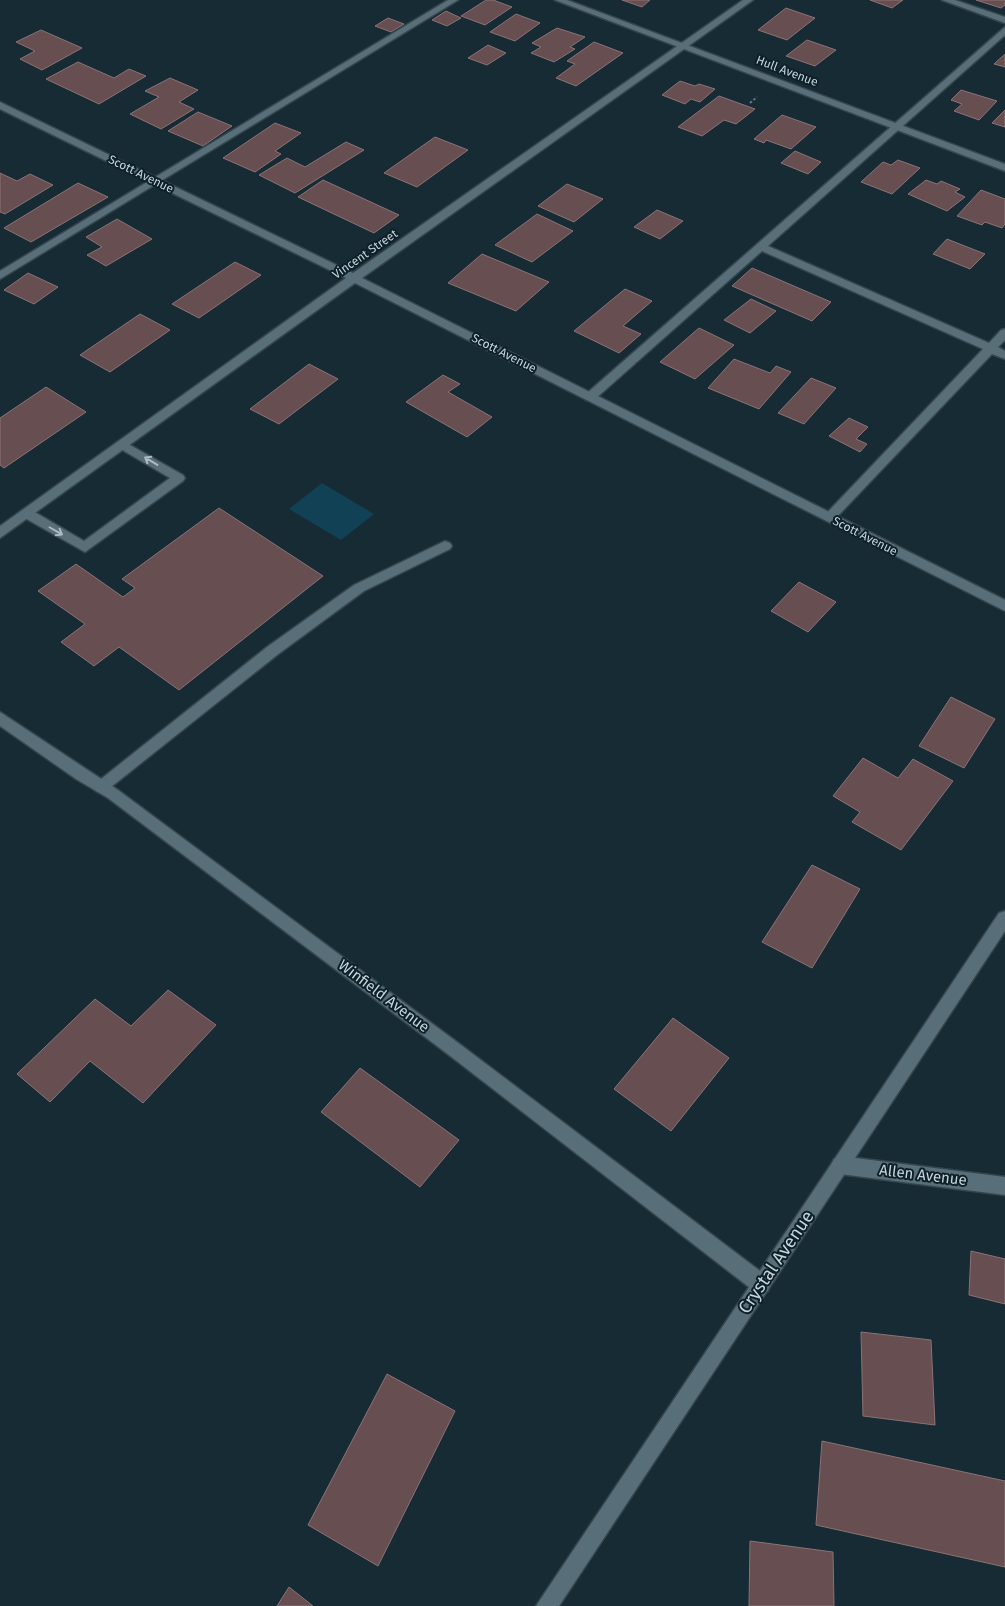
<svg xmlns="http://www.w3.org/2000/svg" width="1005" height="1606" font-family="'Fira Sans',sans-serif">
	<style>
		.green { fill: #114155 }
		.building { fill: #664e51; stroke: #8c7275 }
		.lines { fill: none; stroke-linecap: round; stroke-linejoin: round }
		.lane-casing { stroke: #35454d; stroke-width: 3 }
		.street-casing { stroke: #35454d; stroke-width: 3 }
		.secondary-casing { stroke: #35454d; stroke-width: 3 }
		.path { stroke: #65767e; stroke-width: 2; stroke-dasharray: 2.5 2; stroke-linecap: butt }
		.lane { fill: #586e79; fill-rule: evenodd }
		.street { fill: #586e79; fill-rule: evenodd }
		.secondary { fill: #586e79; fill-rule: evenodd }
		.oneway { stroke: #acbac2 }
		.labels { text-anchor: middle; stroke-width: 4; stroke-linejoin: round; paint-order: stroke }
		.far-street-label { font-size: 12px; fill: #c8d4da; stroke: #0d212b }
		.street-label { font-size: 15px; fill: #c8d4da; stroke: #0d212b }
		.near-street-label { font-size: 18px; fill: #c8d4da; stroke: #0d212b }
	</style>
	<rect width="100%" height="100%" fill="#172b35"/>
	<!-- green -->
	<path class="green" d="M 322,483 L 374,514 L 341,540 L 289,509 Z"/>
	<!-- building -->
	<path class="building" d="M 486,0 L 493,0 L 512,7 L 485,25 L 461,16 Z
		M 622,0 L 650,0 L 642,7 Z
		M 870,0 L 903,0 L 892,8 Z
		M 976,0 L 1005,0 L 1005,5 L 1001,8 Z
		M 786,8 L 815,18 L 787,40 L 758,30 Z
		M 446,11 L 461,18 L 447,26 L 432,20 Z
		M 516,14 L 540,23 L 515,41 L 490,32 Z
		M 388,18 L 404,24 L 391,32 L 375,26 Z
		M 557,28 L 585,37 L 570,47 L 575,49 L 554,62 L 531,53 L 541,47 L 532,43 Z
		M 41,30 L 82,48 L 42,70 L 20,59 L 35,51 L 16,42 Z
		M 807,40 L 836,50 L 815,66 L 786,56 Z
		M 594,42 L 623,53 L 576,86 L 556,78 L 575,64 L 567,61 Z
		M 488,45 L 506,53 L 487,65 L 468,58 Z
		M 1005,54 L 1005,67 L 994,64 Z
		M 78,62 L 114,78 L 129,69 L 146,76 L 99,104 L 46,79 Z
		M 170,78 L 198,90 L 179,102 L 194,109 L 161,129 L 130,114 L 159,97 L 145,91 Z
		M 680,81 L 695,86 L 699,84 L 715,89 L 700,102 L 691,99 L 685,104 L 662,95 Z
		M 961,90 L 997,101 L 979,120 L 954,111 L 962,104 L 951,100 Z
		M 719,96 L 755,109 L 736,124 L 724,120 L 702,136 L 678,127 Z
		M 1005,110 L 1005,127 L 992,123 Z
		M 198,112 L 232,126 L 203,146 L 168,131 Z
		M 782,115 L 816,127 L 791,149 L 766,140 L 764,143 L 754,139 Z
		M 275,123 L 301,133 L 275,151 L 281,154 L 255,172 L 223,158 Z
		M 435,137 L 468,150 L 417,187 L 384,173 Z
		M 346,142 L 364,150 L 295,193 L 259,175 L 287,158 L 305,167 Z
		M 795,151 L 821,162 L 808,174 L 781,163 Z
		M 898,160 L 920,168 L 892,194 L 861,182 L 883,162 L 891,165 Z
		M 0,173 L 17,181 L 30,174 L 53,185 L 5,214 L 0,212 Z
		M 323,180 L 399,215 L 374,233 L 298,197 Z
		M 926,180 L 937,184 L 941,181 L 960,189 L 955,192 L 965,197 L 947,211 L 908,194 Z
		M 78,183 L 108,197 L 31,242 L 4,228 Z
		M 567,184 L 603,199 L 574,222 L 538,206 Z
		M 981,190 L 1005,199 L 1005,224 L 1002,228 L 985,222 L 982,225 L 957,216 Z
		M 657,210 L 683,221 L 660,239 L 634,227 Z
		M 537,214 L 573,231 L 532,262 L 495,245 Z
		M 117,219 L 152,239 L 106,266 L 87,255 L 102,247 L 86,237 Z
		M 947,239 L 985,254 L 970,269 L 933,254 Z
		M 482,254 L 549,282 L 516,311 L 448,283 Z
		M 235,262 L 261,275 L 199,318 L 172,304 Z
		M 752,268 L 831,302 L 812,321 L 732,286 Z
		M 28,273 L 58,287 L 34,304 L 4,290 Z
		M 625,289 L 652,301 L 623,326 L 641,334 L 619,353 L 574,331 Z
		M 751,299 L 776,311 L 750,333 L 724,320 Z
		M 140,314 L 170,330 L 110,372 L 80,355 Z
		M 699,328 L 734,345 L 695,379 L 660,362 Z
		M 734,359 L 770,373 L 776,366 L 791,372 L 759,409 L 708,388 Z
		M 309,364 L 338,379 L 279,424 L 250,409 Z
		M 443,375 L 460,384 L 448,392 L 492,417 L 467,437 L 406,402 Z
		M 811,378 L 836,388 L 804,424 L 778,413 Z
		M 46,387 L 86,412 L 4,468 L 0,465 L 0,418 Z
		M 849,418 L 868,427 L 856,439 L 867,444 L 860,452 L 829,436 Z
		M 219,508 L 323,576 L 179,690 L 119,647 L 94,666 L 61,642 L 85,624 L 38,591 L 76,564 L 123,597 L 135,588 L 122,579 Z
		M 799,582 L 836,602 L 808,632 L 771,611 Z
		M 951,697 L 995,719 L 964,768 L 919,746 Z
		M 863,758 L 898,778 L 913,759 L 953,781 L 901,850 L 852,822 L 860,812 L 833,796 Z
		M 812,865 L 860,889 L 812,968 L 762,942 Z
		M 168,990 L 216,1025 L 143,1103 L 90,1061 L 50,1102 L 17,1074 L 95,999 L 131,1026 Z
		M 673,1018 L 729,1058 L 671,1131 L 614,1089 Z
		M 360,1068 L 459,1140 L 420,1187 L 321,1112 Z
		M 971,1251 L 1005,1259 L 1005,1304 L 969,1295 Z
		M 861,1332 L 931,1340 L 935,1425 L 863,1416 Z
		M 387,1374 L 455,1411 L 378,1566 L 308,1525 Z
		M 822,1441 L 1005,1481 L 1005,1567 L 816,1525 Z
		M 750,1541 L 833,1552 L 834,1606 L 749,1606 Z
		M 289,1587 L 313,1606 L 277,1606 Z"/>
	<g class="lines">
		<defs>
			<path id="lane" d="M 448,0 L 458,0 L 0,279 L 0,271 Z
				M 942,0 L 955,0 L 1005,17 L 1005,23 Z
				M 1005,27 L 1005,35 L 768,246 L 989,343 L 1001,330 L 1005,329 L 1005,340 L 998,347 L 1005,351 L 1005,359 L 992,354 L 834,520 L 829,522 L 823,517 L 983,349 L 762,251 L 594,400 L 586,400 L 586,394 Z
				M 123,441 L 183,475 L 185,478 L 183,481 L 85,552 L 23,517 L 22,514 L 23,511 L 33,511 L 84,541 L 170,478 L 119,448 L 117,445 Z
				M 445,541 L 450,543 L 452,546 L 450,549 L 364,591 L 277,655 L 106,791 L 101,793 L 96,791 L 94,787 L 96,783 L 267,647 L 354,585 Z"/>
			<path id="street" d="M 743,0 L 753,0 L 362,278 L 1005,600 L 1005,611 L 355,283 L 0,538 L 0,526 L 346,278 L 0,109 L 0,102 L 353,273 Z
				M 0,712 L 118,790 L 461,1045 L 768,1277 L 770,1284 L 768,1291 L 761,1293 L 754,1291 L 449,1055 L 108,798 L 76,779 L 0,726 Z
				M 840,1156 L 1005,1177 L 1005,1195 L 840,1174 L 834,1171 L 831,1165 L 834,1159 Z"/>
			<path id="secondary" d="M 555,0 L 567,0 L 1005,164 L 1005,171 Z
				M 1005,911 L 1005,931 L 559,1606 L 536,1606 L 999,913 Z"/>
		</defs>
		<!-- lane casing -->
		<use href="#lane" class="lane-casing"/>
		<!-- street casing -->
		<use href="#street" class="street-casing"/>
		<!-- secondary casing -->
		<use href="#secondary" class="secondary-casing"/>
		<!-- path -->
		<path class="path" d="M 750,103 L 757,97"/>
		<!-- lane -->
		<use href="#lane" class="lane"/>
		<!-- street -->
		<use href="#street" class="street"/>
		<!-- secondary -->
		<use href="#secondary" class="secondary"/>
	</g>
	<!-- one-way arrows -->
	<defs><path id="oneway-shaft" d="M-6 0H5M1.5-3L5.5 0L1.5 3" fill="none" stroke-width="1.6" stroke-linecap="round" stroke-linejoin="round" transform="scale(1.25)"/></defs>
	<g class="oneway">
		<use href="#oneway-shaft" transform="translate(151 461) rotate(-149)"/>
		<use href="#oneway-shaft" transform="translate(56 531) rotate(30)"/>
	</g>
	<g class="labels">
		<!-- far-street labels -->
		<g class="far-street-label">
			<text transform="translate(787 71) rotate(21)" y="4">Hull Avenue</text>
			<text transform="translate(141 174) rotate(26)" y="4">Scott Avenue</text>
			<text transform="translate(365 254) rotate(-35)" y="4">Vincent Street</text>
			<text transform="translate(504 353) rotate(27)" y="4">Scott Avenue</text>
			<text transform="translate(865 536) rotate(27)" y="4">Scott Avenue</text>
		</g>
		<!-- street labels -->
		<g class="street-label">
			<text transform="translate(384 996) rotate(37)" y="5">Winfield Avenue</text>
			<text transform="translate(923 1175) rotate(7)" y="5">Allen Avenue</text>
		</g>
		<!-- near-street labels -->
		<g class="near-street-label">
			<text transform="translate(776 1262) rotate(-56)" y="6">Crystal Avenue</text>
		</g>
	</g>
</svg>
